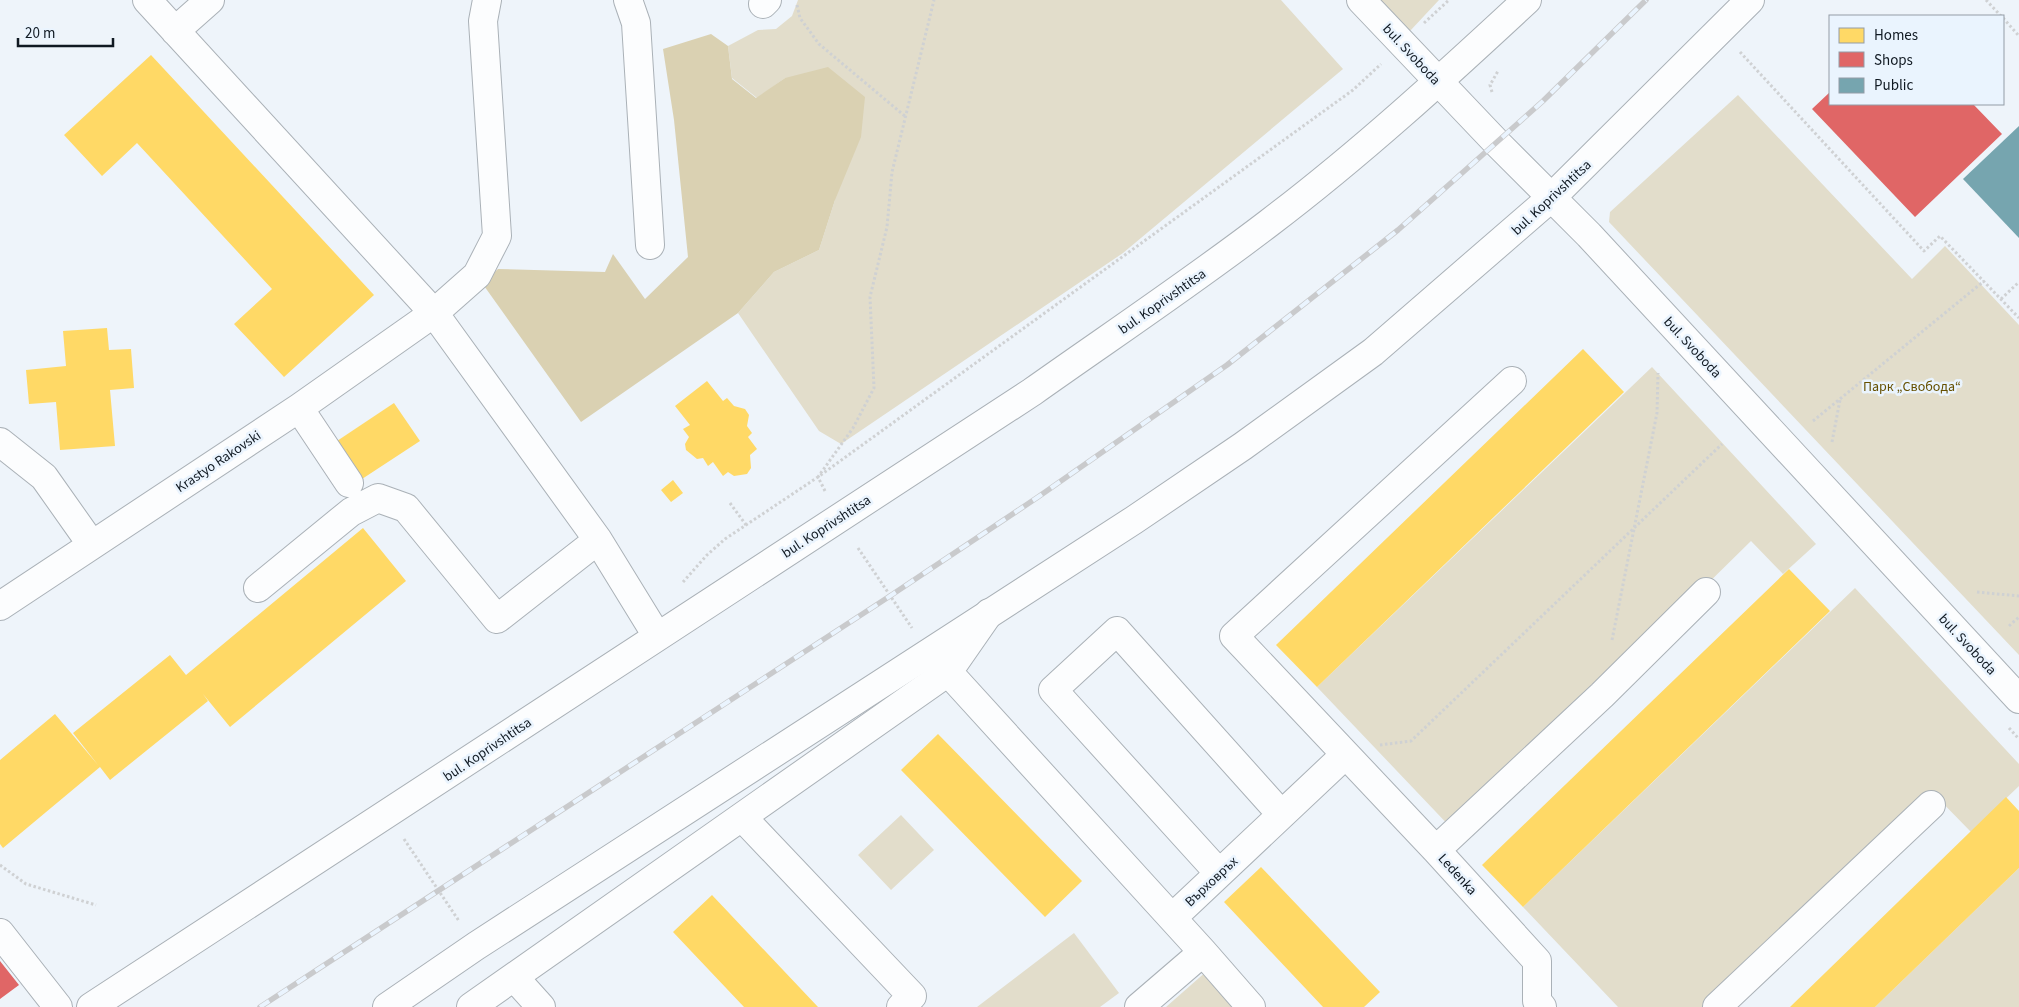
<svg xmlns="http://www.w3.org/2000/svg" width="2019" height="1007" font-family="'Source Sans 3',sans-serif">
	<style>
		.green { fill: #e2ddcb }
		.forest { fill: #dad1b2 }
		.homes { fill: #ffd966 }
		.shops { fill: #e06666 }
		.public { fill: #76a5af }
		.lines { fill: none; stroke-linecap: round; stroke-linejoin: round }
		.minor-casing { stroke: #aab1b7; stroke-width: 30 }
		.major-casing { stroke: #aab1b7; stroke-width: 30 }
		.path { stroke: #cfd1d3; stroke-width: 3; stroke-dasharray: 2.5 2.5; stroke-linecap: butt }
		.minor { stroke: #fcfdfe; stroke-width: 28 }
		.major { stroke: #fcfdfe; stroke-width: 28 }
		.rail-casing { stroke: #c9cacc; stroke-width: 5.5 }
		.rail { stroke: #eaf4fe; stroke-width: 4; stroke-dasharray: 11; stroke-linecap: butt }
		.labels { text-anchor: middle; stroke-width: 5; stroke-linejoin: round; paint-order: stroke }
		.street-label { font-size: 14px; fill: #101922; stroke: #eaf4fe }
		.park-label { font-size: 14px; fill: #665000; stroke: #eaf4fe }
	</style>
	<rect width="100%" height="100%" fill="#eef4fa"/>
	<!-- green -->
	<path class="green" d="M 798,0 L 1281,0 L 1343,69 L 1123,253 L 841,444 L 819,431 L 738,313 L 774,272 L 819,250 L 835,200 L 785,78 L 757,98 L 732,78 L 728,46 L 758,30 L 776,29 L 792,16 Z
		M 1381,0 L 1439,0 L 1410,31 Z
		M 1738,95 L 1912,279 L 1945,246 L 2019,325 L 2019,655 L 1609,222 L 1610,212 Z
		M 1652,367 L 1816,544 L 1783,574 L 1751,541 L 1455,832 L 1317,687 Z
		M 1855,588 L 2019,764 L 2019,786 L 1971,832 L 1930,790 L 1709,1007 L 1618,1007 L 1523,907 Z
		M 901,815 L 934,850 L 891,890 L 858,855 Z
		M 2019,868 L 2019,1007 L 1875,1007 Z
		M 1074,933 L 1119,993 L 1100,1007 L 977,1007 Z
		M 1208,970 L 1241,1007 L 1166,1007 Z"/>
	<!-- forest -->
	<path class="forest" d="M 711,34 L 728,46 L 732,79 L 756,98 L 785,78 L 828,67 L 865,97 L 861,137 L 835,200 L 819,250 L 774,272 L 738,313 L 581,422 L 482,283 L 498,269 L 605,272 L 613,254 L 645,299 L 688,257 L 674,120 L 663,49 Z"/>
	<!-- homes -->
	<path class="homes" d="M 151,55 L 374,295 L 284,377 L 234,324 L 272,289 L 137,143 L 102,176 L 64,135 Z
		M 107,328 L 109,350 L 131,349 L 134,388 L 110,390 L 115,446 L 60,450 L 56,402 L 29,404 L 26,370 L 66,366 L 63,331 Z
		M 1583,349 L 1624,392 L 1317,687 L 1276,645 Z
		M 707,381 L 723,401 L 727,398 L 734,406 L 745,409 L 749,415 L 747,426 L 752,433 L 748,437 L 757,449 L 750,455 L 751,468 L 747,474 L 734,476 L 728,472 L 723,476 L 713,462 L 708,466 L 703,458 L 697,459 L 686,450 L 685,444 L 689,437 L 683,429 L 690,425 L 675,406 Z
		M 394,403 L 420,441 L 362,479 L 337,441 Z
		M 673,480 L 683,493 L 671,502 L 661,490 Z
		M 363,528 L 406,581 L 230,727 L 203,694 L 208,701 L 110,780 L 100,767 L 3,848 L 0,844 L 0,760 L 55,714 L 98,765 L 73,733 L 170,655 L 186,675 Z
		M 1789,569 L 1830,611 L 1523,907 L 1482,865 Z
		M 938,734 L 1082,881 L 1045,917 L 901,770 Z
		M 2006,797 L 2019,811 L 2019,868 L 1875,1007 L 1790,1007 Z
		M 1261,867 L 1380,992 L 1364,1007 L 1323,1007 L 1224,902 Z
		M 712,895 L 818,1007 L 744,1007 L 673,932 Z"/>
	<!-- shops -->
	<path class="shops" d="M 1830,92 L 1830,104 L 1973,104 L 2002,134 L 1915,217 L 1812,109 Z
		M 0,961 L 19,985 L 0,999 Z"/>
	<!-- public -->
	<path class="public" d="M 2019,126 L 2019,238 L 1963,179 Z"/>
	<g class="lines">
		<defs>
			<path id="minor" d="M 147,0 L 434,313 L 598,540 L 657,636
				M 628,0 L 636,23 L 650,245
				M 1361,0 L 1497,143 L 1589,235 L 2019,699
				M 763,4 L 767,0
				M 175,31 L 210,0
				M 1512,381 L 1234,636 L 1436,850 L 1537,961 L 1537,1001 L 1542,1007
				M 299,408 L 349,483
				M 0,442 L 44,477 L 92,545
				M 258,588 L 351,512 L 378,498 L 406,508 L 497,619 L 598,540
				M 0,606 L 299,408 L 434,313 L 477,275 L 497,236 L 483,21 L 487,0
				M 989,613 L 948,672 L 1172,918
				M 743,818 L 912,996 L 901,1007
				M 1436,850 L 1602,695 L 1706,592
				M 1219,873 L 1053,690 L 1117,631 L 1281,814
				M 0,933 L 58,1007
				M 1203,952 L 1251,1007
				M 514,977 L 541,1007
				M 471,1007 L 948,672
				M 1139,1007 L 1203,952 L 1172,918 L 1345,755
				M 1717,1007 L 1931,805"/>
			<path id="major" d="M 91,1007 L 1032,392 C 1111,336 1192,282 1269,223 C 1360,154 1444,77 1527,0
				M 387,1007 L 476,946 L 1134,520 L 1243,446 L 1373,352 L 1552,197 L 1750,0"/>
		</defs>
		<!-- minor casing -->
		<use href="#minor" class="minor-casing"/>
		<!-- major casing -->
		<use href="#major" class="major-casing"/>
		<!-- path -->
		<path class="path" d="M 1986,0 L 2001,16
			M 797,5 L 800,18 L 819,44 L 906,117
			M 2003,18 L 2019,36
			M 1424,23 L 1449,0
			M 1740,52 L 1924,251 L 1940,236 L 2019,318
			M 1492,92 L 1490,85 L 1498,71
			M 2001,299 L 2019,282
			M 1813,421 L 1984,281
			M 1832,442 L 1840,400
			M 825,491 L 818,477 L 853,428 L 874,388 L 870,297 L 887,227 L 892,172 L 934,0
			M 730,503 L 746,525
			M 858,548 L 912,628
			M 683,582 L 707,555 L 725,539 L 818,477 L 1353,90 L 1381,64
			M 1977,592 L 2019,596
			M 2009,626 L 2019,617
			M 1612,640 L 1657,413 L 1658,373
			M 2009,728 L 2019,739
			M 1380,745 L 1411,741 L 1722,444
			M 404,839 L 459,921
			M 0,865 L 26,884 L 96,905"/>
		<!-- minor -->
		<use href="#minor" class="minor"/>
		<!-- major -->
		<use href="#major" class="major"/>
		<defs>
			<path id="rail" d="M 260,1007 L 890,596 L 1038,497 L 1227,365 L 1398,230 L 1543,101 L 1646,0"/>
		</defs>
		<!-- rail casing -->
		<use href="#rail" class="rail-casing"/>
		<!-- rail -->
		<use href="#rail" class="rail"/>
	</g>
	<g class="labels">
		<!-- street labels -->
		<g class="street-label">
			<text transform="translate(1412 54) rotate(47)" y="5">bul. Svoboda</text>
			<text transform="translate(1551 197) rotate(-43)" y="5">bul. Koprivshtitsa</text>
			<text transform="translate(1162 301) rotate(-35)" y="5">bul. Koprivshtitsa</text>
			<text transform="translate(1693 347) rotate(47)" y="5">bul. Svoboda</text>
			<text transform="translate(218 461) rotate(-34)" y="5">Krastyo Rakovski</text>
			<text transform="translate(826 526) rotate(-33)" y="5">bul. Koprivshtitsa</text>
			<text transform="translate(1968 644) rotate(47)" y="5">bul. Svoboda</text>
			<text transform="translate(487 749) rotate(-34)" y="5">bul. Koprivshtitsa</text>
			<text transform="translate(1458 874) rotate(48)" y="5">Ledenka</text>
			<text transform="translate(1211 881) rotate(-43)" y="5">Върховръх</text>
		</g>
		<!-- park labels -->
		<g class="park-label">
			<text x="1912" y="391">Парк „Свобода“</text>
		</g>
	</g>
	<!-- legend -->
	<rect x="1829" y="15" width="175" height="90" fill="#eaf4fe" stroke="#939ca6"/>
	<rect x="1839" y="28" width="25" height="15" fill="#ffd966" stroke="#939ca6"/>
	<text x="1874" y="40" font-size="15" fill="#101922">Homes</text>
	<rect x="1839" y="52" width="25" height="15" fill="#e06666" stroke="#939ca6"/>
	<text x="1874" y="65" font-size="15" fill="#101922">Shops</text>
	<rect x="1839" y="78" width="25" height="15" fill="#76a5af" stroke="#939ca6"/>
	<text x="1874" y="90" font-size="15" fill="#101922">Public</text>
	<!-- scale -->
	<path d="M18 38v8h95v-8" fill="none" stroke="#101922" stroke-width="2.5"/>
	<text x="25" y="38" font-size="15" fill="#101922" stroke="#eaf4fe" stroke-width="4" paint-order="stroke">20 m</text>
</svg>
